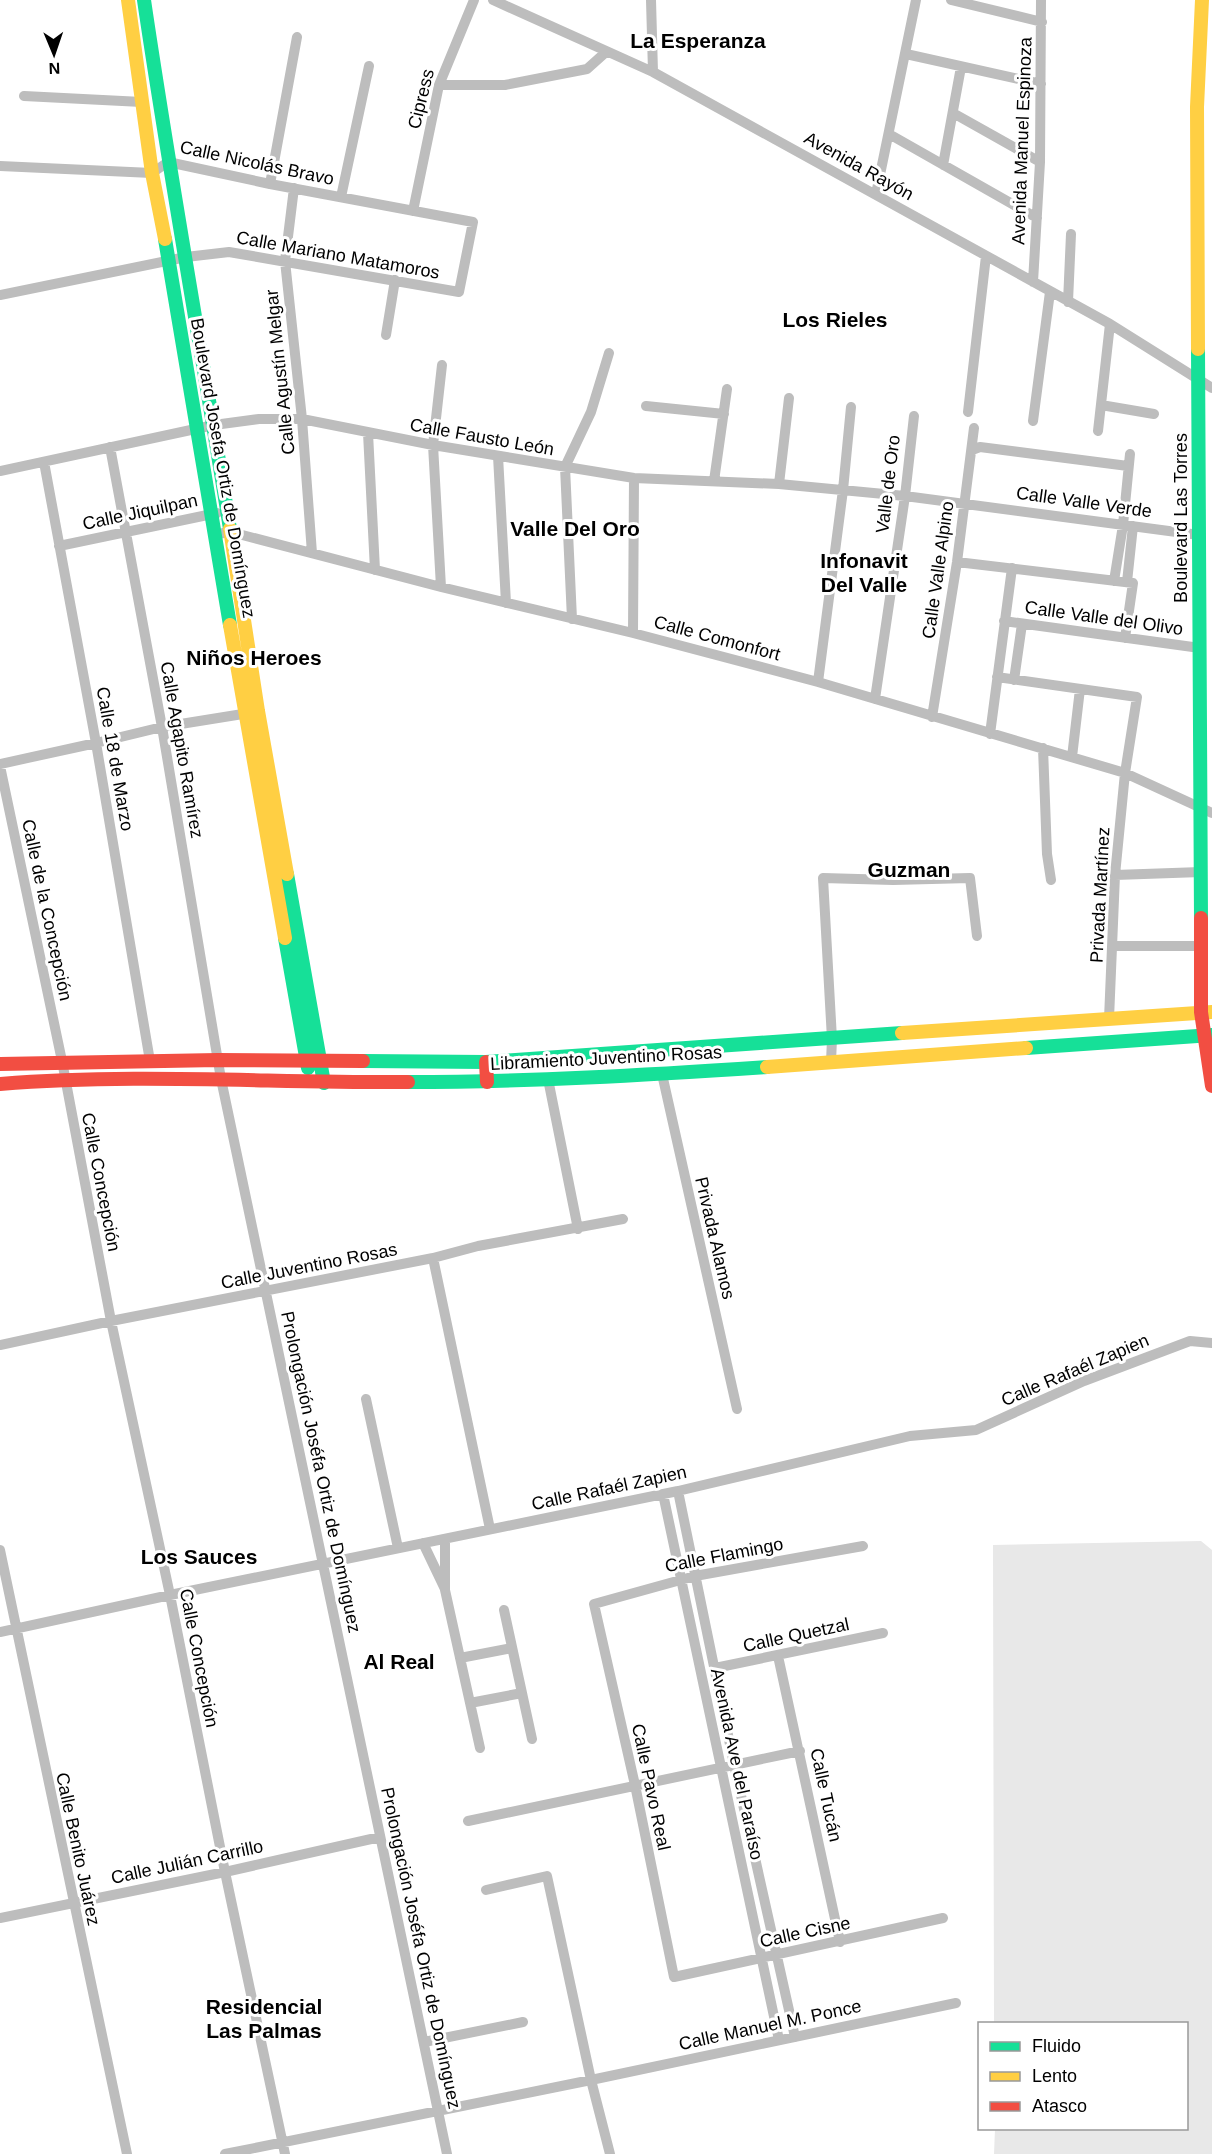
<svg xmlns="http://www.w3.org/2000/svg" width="1212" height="2154" font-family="Helvetica,sans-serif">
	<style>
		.green { fill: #e8e8e8 }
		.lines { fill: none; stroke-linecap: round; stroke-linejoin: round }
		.street { stroke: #bdbdbd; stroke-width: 10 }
		.fast { stroke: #16e098; stroke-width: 14 }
		.slow { stroke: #ffcf43; stroke-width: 14 }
		.jam { stroke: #f24e42; stroke-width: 14 }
		.labels { text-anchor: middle; stroke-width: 6; stroke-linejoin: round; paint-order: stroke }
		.street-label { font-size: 18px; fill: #000; stroke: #fff }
		.quarter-label { font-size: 21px; font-weight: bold; fill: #000; stroke: #fff }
	</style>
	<rect width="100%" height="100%" fill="#fff"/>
	<!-- green -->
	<path class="green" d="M 1201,1541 L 1212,1550 L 1212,2154 L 994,2154 L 995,2129 L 1186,2128 L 1186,2024 L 994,2023 L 993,1545 Z"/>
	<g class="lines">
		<!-- street -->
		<path class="street" d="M 493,0 L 653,72 L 1110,324 L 1212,388
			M 651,0 L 653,72
			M 951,0 L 1042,22
			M 906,54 L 1041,84
			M 439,85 L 505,85 L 587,69 L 606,52
			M 24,96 L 142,102
			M 953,113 L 1040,162
			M 889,134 L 1037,218
			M 943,165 L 961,67
			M 0,166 L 152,173 L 168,162 L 270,184 L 473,222 L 459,292 L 229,252 L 186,257 L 0,295
			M 270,184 L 297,37
			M 294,188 L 285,261 L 302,419 L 312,553
			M 876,194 L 916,0
			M 341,197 L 369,66
			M 413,211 L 439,85 L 474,0
			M 1033,282 L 1040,162 L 1041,0
			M 1068,302 L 1071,234
			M 386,335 L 395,280
			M 1101,405 L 1154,414
			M 646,406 L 724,414
			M 968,412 L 986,256
			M 1033,421 L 1050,292
			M 1098,431 L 1110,324
			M 368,433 L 375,570
			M 110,447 L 162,727 L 221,1079 L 447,2154
			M 972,450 L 980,447 L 1128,466
			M 498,456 L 506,603
			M 44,462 L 96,743 L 150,1061
			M 0,471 L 214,425 L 259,419 L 302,419 L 433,445 L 634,478 L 779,484 L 905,496 L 1199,535
			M 714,481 L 727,389
			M 779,484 L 789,398
			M 217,534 L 231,532 L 441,587 L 633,633 L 818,682 L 1125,773 L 1212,813
			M 59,546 L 217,513
			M 957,562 L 1133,583 L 1125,638
			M 1114,581 L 1123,525 L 1130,454
			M 1127,582 L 1133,526
			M 441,587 L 433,445 L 442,365
			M 572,619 L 565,467 L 591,412 L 609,353
			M 1004,621 L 1200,648
			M 633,633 L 634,478
			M 997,677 L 1137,697 L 1125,773 L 1115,875 L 1109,1019
			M 1014,680 L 1022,624
			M 818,682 L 843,490 L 851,407
			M 875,699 L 905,496 L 914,416
			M 932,717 L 957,562 L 974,428
			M 990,734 L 1012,568
			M 1043,748 L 1047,854 L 1051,880
			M 1072,757 L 1080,689
			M 0,764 L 96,743 L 162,727 L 249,713
			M 0,766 L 62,1061 L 111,1321 L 170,1595 L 225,1872 L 285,2154
			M 1115,875 L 1201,872
			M 1114,946 L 1201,946
			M 831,1062 L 832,1039 L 823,878 L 893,880 L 970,878 L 977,936
			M 662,1074 L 737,1409
			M 548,1079 L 578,1229
			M 433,1258 L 490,1529
			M 0,1345 L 111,1321 L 433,1258 L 478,1246 L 623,1219
			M 366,1399 L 398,1548
			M 678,1491 L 734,1764 L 795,2037
			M 663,1494 L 779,2040
			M 445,1539 L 445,1590 L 480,1748
			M 423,1543 L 445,1589
			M 863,1546 L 695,1576 L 594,1604 L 635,1785 L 674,1977 L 943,1918
			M 0,1550 L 127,2154
			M 504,1610 L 532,1739
			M 0,1632 L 170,1595 L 678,1491 L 910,1436 L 976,1430 L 1084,1381 L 1190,1341 L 1212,1343
			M 778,1656 L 840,1942
			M 460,1658 L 512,1648
			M 715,1668 L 883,1633
			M 470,1703 L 522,1693
			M 468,1821 L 800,1751
			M 486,1890 L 547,1876 L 591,2080 L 610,2154
			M 0,1918 L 225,1872 L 380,1837
			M 424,2042 L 523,2022
			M 225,2154 L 591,2080 L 956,2003"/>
		<!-- fast -->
		<path class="fast" d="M 144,0 C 170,177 202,352 230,529
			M 165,239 L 230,625
			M 1198,349 L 1201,918
			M 287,874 L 324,1083
			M 285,938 L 308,1068
			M 1026,1048 L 1212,1035
			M 363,1061 L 486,1062 L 902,1033
			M 408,1082 C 528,1082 647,1075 767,1067"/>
		<!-- slow -->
		<path class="slow" d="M 128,0 L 152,173 L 165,239
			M 1198,349 L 1197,107 L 1202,0
			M 230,529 L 258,711 L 287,874
			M 230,625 L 285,938
			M 902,1033 L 1212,1012
			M 767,1067 L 1026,1048"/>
		<!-- jam -->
		<path class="jam" d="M 1201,918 L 1201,1012 L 1212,1086
			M 486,1062 L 487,1082
			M 0,1064 L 218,1060 L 363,1061
			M 0,1084 C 136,1073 272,1083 408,1082"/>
	</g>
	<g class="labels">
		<!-- street labels -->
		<g class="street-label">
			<text transform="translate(421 99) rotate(-76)" y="6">Cipress</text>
			<text transform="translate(1022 141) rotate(-88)" y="6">Avenida Manuel Espinoza</text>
			<text transform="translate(257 163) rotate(12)" y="6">Calle Nicolás Bravo</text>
			<text transform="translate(859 166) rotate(29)" y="6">Avenida Rayón</text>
			<text transform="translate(338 255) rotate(10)" y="6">Calle Mariano Matamoros</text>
			<text transform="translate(280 372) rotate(-96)" y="6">Calle Agustín Melgar</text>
			<text transform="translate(482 437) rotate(10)" y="6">Calle Fausto León</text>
			<text transform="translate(223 468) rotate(80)" y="6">Boulevard Josefa Ortiz de Domínguez</text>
			<text transform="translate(888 484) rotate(-83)" y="6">Valle de Oro</text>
			<text transform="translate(1084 502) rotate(8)" y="6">Calle Valle Verde</text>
			<text transform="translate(140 512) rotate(-12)" y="6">Calle Jiquilpan</text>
			<text transform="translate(1181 518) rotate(-90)" y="6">Boulevard Las Torres</text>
			<text transform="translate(938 570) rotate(-82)" y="6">Calle Valle Alpino</text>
			<text transform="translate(1104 618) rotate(8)" y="6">Calle Valle del Olivo</text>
			<text transform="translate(717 638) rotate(15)" y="6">Calle Comonfort</text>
			<text transform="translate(182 750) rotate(80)" y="6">Calle Agapito Ramírez</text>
			<text transform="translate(115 759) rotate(80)" y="6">Calle 18 de Marzo</text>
			<text transform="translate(1100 895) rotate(-87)" y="6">Privada Martínez</text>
			<text transform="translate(47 910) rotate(78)" y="6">Calle de la Concepción</text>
			<text transform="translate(606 1058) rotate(-3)" y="6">Libramiento Juventino Rosas</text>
			<text transform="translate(101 1182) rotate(79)" y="6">Calle Concepción</text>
			<text transform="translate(715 1238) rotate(77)" y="6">Privada Alamos</text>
			<text transform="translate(309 1266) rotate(-11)" y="6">Calle Juventino Rosas</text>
			<text transform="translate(1075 1370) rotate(-23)" y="6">Calle Rafaél Zapien</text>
			<text transform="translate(321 1472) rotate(78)" y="6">Prolongación Joséfa Ortiz de Domínguez</text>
			<text transform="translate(609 1488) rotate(-12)" y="6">Calle Rafaél Zapien</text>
			<text transform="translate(724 1555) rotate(-11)" y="6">Calle Flamingo</text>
			<text transform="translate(796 1635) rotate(-12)" y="6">Calle Quetzal</text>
			<text transform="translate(199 1658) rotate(79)" y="6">Calle Concepción</text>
			<text transform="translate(737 1764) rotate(78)" y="6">Avenida Ave del Paraíso</text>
			<text transform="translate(651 1787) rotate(78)" y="6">Calle Pavo Real</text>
			<text transform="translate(826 1795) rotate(78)" y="6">Calle Tucán</text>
			<text transform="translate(78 1849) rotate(78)" y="6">Calle Benito Juárez</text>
			<text transform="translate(187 1862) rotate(-12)" y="6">Calle Julián Carrillo</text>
			<text transform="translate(805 1932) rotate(-12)" y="6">Calle Cisne</text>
			<text transform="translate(421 1948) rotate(78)" y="6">Prolongación Joséfa Ortiz de Domínguez</text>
			<text transform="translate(770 2025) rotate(-12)" y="6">Calle Manuel M. Ponce</text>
		</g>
		<!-- quarter labels -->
		<g class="quarter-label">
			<text x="698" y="48">La Esperanza</text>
			<text x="835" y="327">Los Rieles</text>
			<text x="575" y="536">Valle Del Oro</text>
			<text x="864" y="568">Infonavit<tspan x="864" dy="24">Del Valle</tspan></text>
			<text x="254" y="665">Niños Heroes</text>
			<text x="909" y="877">Guzman</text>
			<text x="199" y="1564">Los Sauces</text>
			<text x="399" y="1669">Al Real</text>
			<text x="264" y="2014">Residencial<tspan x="264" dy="24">Las Palmas</tspan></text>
		</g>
	</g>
	<!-- legend -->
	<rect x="978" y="2022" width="210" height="108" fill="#ffffff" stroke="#999999" stroke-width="1.5"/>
	<rect x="990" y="2042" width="30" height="9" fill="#16e098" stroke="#999999" stroke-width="1.5"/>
	<text x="1032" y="2052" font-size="18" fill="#000000">Fluido</text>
	<rect x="990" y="2072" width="30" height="9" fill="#ffcf43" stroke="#999999" stroke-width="1.5"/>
	<text x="1032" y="2082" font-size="18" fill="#000000">Lento</text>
	<rect x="990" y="2102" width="30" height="9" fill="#f24e42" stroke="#999999" stroke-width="1.5"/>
	<text x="1032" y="2112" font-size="18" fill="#000000">Atasco</text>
	<!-- north arrow -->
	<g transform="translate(54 54) rotate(178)" stroke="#ffffff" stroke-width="4.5" paint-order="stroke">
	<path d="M0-4.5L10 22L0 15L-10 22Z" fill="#000000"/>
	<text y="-9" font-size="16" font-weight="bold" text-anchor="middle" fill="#000000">N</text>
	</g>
</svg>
